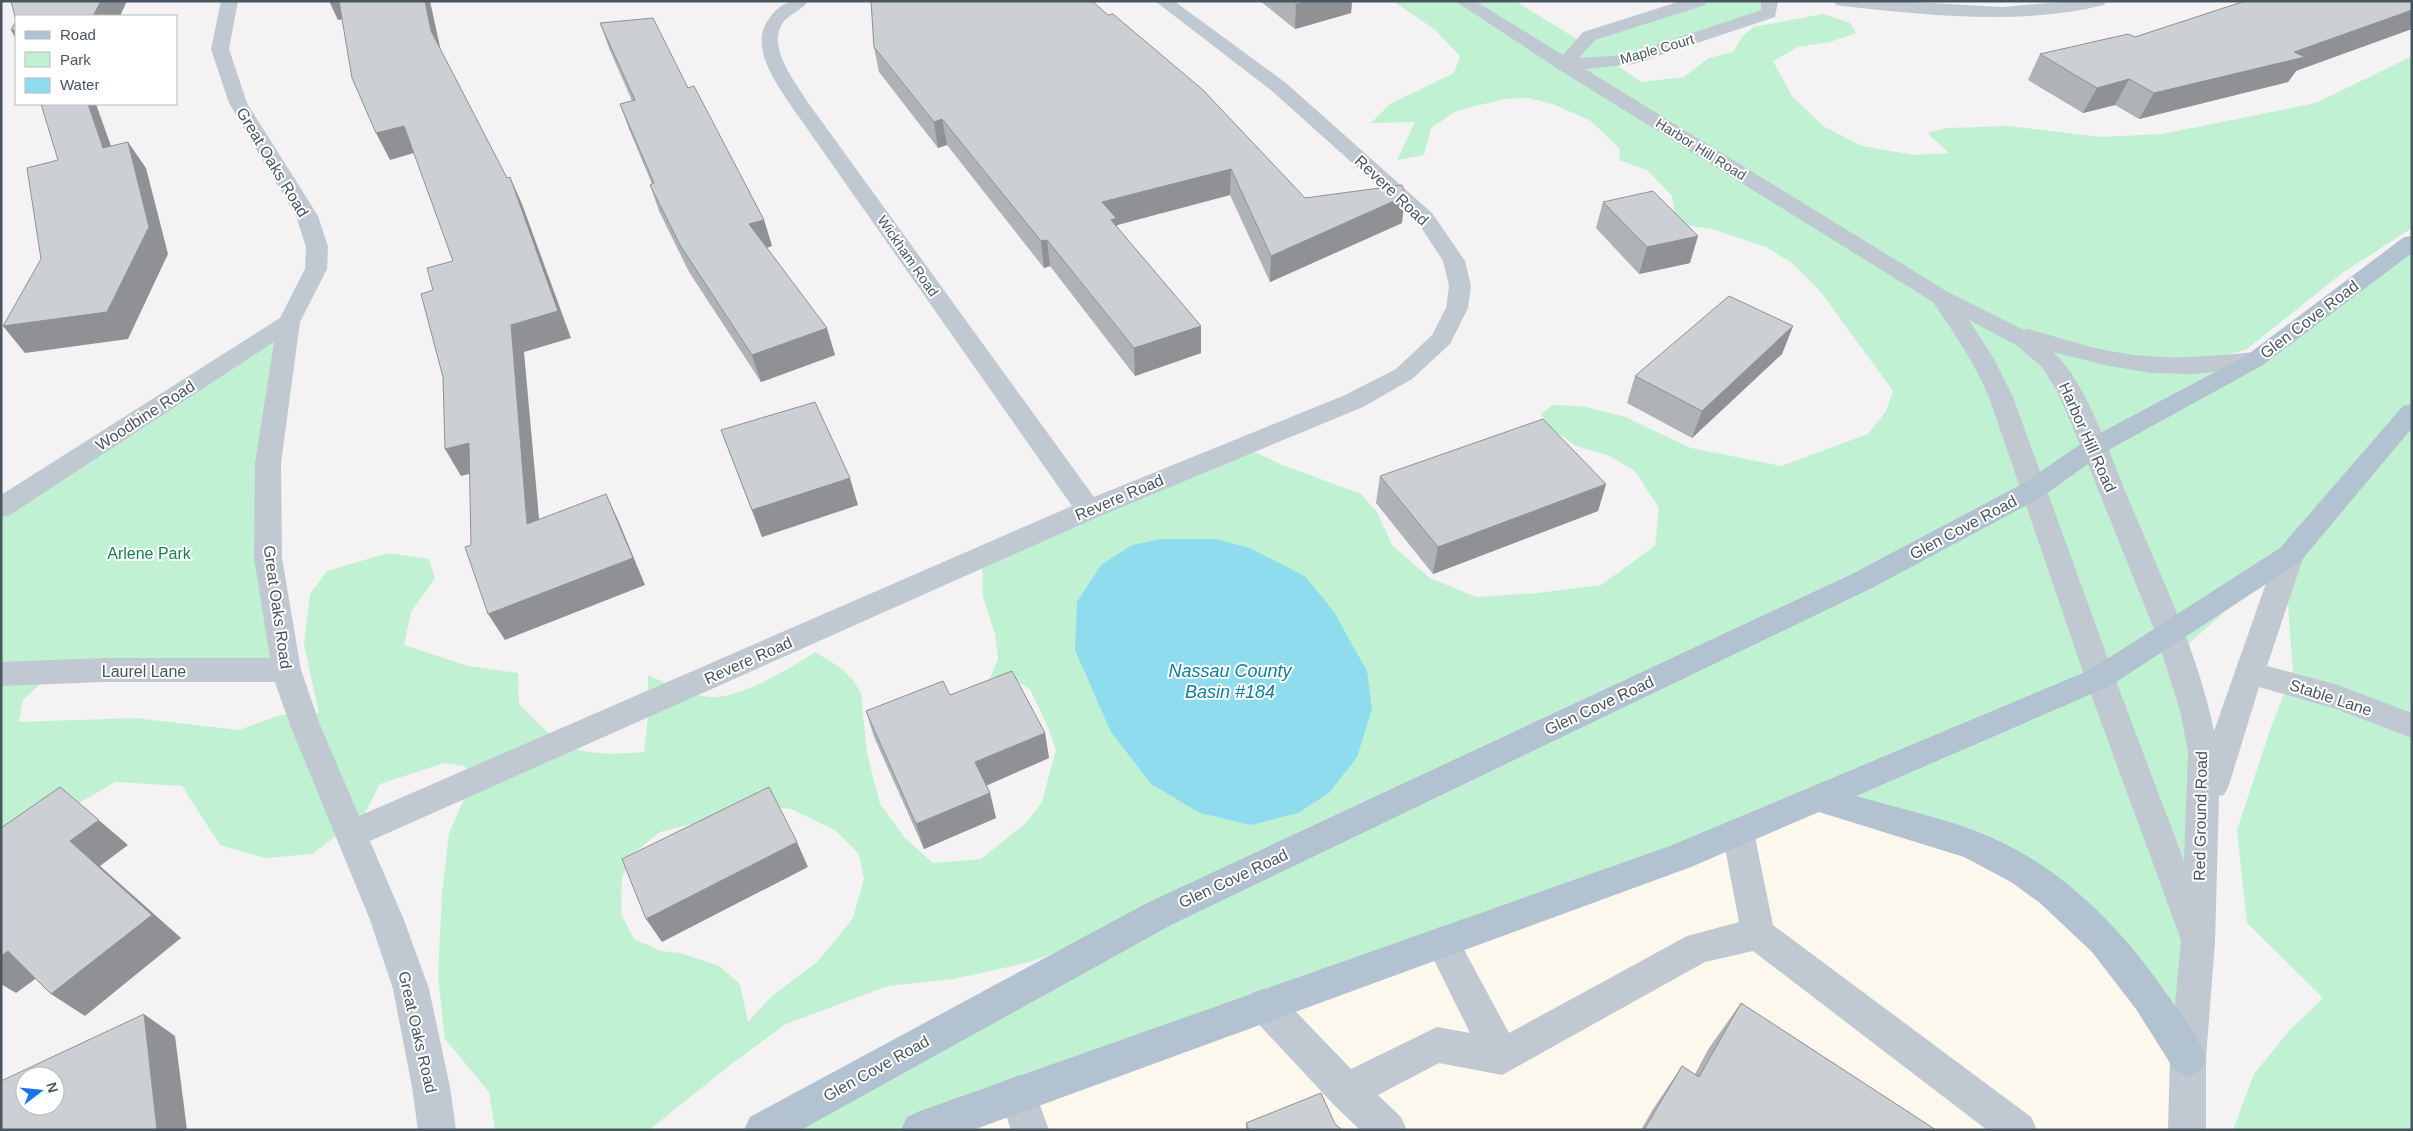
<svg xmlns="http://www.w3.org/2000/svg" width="2413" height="1131" font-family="Helvetica,sans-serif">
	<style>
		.commercial { fill: #fdf8ed }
		.green { fill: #c1f1d3; fill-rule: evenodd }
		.water { fill: #8edcee }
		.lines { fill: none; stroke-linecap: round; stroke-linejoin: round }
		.minor { fill: #c0c9d1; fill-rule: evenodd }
		.major { fill: #b2c2d0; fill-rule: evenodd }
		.wall { fill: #afb2b6 }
		.shaded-wall { fill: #8f9194 }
		.building { fill: #cccfd4; stroke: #8f9194; fill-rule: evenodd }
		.labels { text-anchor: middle; stroke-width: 4; stroke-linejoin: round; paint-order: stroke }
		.far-street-label { font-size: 14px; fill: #495660; stroke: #fff }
		.street-label { font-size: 16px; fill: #495660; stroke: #fff }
		.park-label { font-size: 16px; fill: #17844b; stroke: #fff }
		.water-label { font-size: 18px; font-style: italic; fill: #0c7f99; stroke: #fff }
	</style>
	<rect width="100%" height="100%" fill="#f4f2f2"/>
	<!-- commercial -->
	<path class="commercial" d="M 1817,798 L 1990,852 L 2159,1010 L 2187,1130 L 920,1130 Z"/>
	<!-- green -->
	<path class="green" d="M 1393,1 L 1515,1 L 1583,43 L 1699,1 L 1770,1 L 1769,13 L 1612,62 L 1641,82 L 1684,77 L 1709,58 L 1733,52 L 1742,37 L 1753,27 L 1823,14 L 1850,23 L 1856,33 L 1830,42 L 1798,47 L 1773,61 L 1792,96 L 1823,126 L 1862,146 L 1914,155 L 1949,153 L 1927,133 L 1948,128 L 2009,126 L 2101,137 L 2162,134 L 2316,103 L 2412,56 L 2412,228 L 2341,274 L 2247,349 L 2195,365 L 2255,360 L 2412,242 L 2412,1130 L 2233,1130 L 2254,1074 L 2288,1032 L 2323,998 L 2247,923 L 2237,830 L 2270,730 L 2293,671 L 2288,606 L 2289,556 L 2178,653 L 2195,711 L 2188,1058 L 2046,887 L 1817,798 L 920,1130 L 763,1130 L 1154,916 L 1030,962 L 953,979 L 888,986 L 786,1024 L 734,1062 L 649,1130 L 495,1130 L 489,1092 L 445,1039 L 438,976 L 442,894 L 449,833 L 469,788 L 469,774 L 464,766 L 444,763 L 380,784 L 364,815 L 312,854 L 265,858 L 220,845 L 182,786 L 115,782 L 16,840 L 1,851 L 1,508 L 289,322 L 268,463 L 286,670 L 40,684 L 23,700 L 19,722 L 135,718 L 239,730 L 280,715 L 319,713 L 304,645 L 310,594 L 327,571 L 388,553 L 429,559 L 435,578 L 411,612 L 404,645 L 468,666 L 518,673 L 519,704 C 532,716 545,731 559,742 C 578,756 621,754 644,752 L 648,717 L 648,675 C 668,684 687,694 709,697 C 738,700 791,668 815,652 L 841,668 L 852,679 L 861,693 L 867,753 L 880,804 L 905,838 L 933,863 L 981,859 L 1027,822 L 1042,802 L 1056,750 L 1049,730 L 1030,689 L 1008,676 L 990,678 L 998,659 L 995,634 L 983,597 L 982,557 L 1234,450 L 1257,453 L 1280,464 L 1361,494 L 1377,512 L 1392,545 L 1430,578 L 1476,597 L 1538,593 L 1601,585 L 1655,546 L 1659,508 L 1635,471 L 1608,455 L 1576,446 L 1549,427 L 1541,414 L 1552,405 L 1581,406 L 1623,416 L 1691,448 L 1781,466 L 1868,434 L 1886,411 L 1893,391 L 1820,291 L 1792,263 L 1766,247 L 1712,229 L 1685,225 L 1675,215 L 1672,196 L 1647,170 L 1619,160 L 1620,149 L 1591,121 L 1553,104 L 1528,98 L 1504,99 L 1456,111 L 1431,128 L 1424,155 L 1397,160 L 1415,122 L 1371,123 L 1390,104 L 1454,73 L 1460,56 L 1434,29 ZM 763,806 L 791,809 L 835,830 L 859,854 L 864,879 L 853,918 L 833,943 L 817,962 L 772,996 L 748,1022 L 740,984 L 719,966 L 680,953 L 661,951 L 634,939 L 621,914 L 622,877 L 633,854 L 660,832 Z"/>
	<!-- water -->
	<path class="water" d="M 1162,539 L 1216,539 L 1250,548 L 1306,577 L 1334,612 L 1367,671 L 1372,709 L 1357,757 L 1329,793 L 1298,813 L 1251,825 L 1200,813 L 1151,784 L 1111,732 L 1075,650 L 1077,602 L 1101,565 L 1132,545 Z"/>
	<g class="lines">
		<!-- minor -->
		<path class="minor" d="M 221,1 L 238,1 L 229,49 L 247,103 L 318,216 L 328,247 L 327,269 L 300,322 L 281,463 L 282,558 L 301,670 L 320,725 L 359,816 L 1072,506 L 794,110 C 777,84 746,45 771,16 C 782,2 791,1 808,1 C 802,11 789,13 782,24 C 767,49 797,84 809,104 L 1094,497 L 1345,395 L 1396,369 L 1432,335 L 1446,308 L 1449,286 L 1443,261 L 1417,221 L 1272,91 L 1155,1 L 1174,1 L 1286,83 L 1432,213 L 1465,261 L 1471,286 L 1468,308 L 1450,344 L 1412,379 L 1363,407 L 1098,517 L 370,841 L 404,920 L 429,989 L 450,1087 L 456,1130 L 418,1130 L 412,1087 L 393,989 L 370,920 L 290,725 L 275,682 L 104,682 L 1,686 L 1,662 L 104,658 L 270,658 L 254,558 L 255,463 L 274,342 L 10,515 L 1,517 L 1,495 L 280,318 L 305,269 L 306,247 L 296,216 L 229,103 L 211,49 Z
			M 1455,1 L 1475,1 L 1563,55 L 1583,32 L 1681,1 L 1707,1 L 1705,5 L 1595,40 L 1579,58 L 1626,55 L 1761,10 L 1761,1 L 1778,1 L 1775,17 L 1634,64 L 1585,69 L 1948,292 L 2024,330 L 2028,329 C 2055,336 2082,346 2110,351 C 2159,361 2205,357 2255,352 L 2263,355 L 2267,360 L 2263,365 L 2255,368 L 2193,374 L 2151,373 L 2109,366 L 2053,352 C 2086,380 2111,459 2129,500 C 2160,575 2198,651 2214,731 L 2276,555 L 2280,548 L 2290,545 L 2300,548 L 2304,555 L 2267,666 L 2338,685 L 2412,713 L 2412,738 L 2333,708 L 2259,687 L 2229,785 L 2224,795 L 2219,796 L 2215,942 L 2206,1058 L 2206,1130 L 2168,1130 L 2170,1058 L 2181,940 L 2085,678 L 1989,397 C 1974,362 1954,333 1933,302 L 1558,69 ZM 1969,320 L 2016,345 L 2042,367 L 2057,391 L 2081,447 L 2156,634 L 2180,711 L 2188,752 L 2184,861 L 2115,678 L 2013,397 L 1994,359 Z
			M 1834,1 L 1896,1 L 2002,7 L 2071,1 L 2106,1 L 2104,5 C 2018,26 1929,15 1842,6 L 1836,5 Z
			M 1738,818 L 1749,822 L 1754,832 L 1773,925 L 2031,1117 L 2037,1130 L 1987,1130 L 1753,951 L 1705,962 L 1502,1075 L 1439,1063 L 1378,1095 L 1401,1117 L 1407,1130 L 1360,1130 L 1333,1104 L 1252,1017 L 1247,1005 L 1252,993 L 1265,988 L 1278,993 L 1351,1069 L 1437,1027 L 1470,1033 L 1425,942 L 1430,931 L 1442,926 L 1454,931 L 1509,1033 L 1687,936 L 1739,922 L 1722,832 L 1727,822 Z
			M 1018,1075 L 1031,1081 L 1049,1130 L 1011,1130 L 999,1094 L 1005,1081 Z"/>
		<!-- major -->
		<path class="major" d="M 2412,236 L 2412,253 L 2263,365 L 2103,453 L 2042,497 L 1872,588 L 1171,925 L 801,1130 L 744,1130 L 750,1117 L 1147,903 L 1852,574 L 2024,483 L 2085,441 L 2247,355 L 2404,237 Z
			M 2412,404 L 2412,428 L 2300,562 L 2110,686 L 1856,796 C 1904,810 1956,820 2001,842 C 2072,876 2127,935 2171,1000 C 2184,1018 2198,1037 2206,1058 L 2201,1071 L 2188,1076 L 2175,1071 L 2136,1009 L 2092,952 L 2040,903 L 2011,882 L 1964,857 L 1819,812 L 1691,867 L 973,1130 L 901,1130 L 907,1117 L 920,1111 L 1670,846 L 2090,670 L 2280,548 L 2403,406 Z"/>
	</g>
	<!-- wall -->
	<path class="wall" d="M 871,1 L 1305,198 L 1402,223 L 1270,282 L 1230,195 L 1117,225 L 1117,227 L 1201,326 L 1201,353 L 1135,376 L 1050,266 L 1044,268 L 947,145 L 938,148 L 879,72 L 874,47 Z
		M 1260,1 L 1352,1 L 1351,13 L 1295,29 Z
		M 600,23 L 688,88 L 764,220 L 772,246 L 767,248 L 835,355 L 761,382 L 689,272 L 659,211 L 650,185 L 652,184 L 629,129 L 620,104 L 632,101 L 609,48 Z
		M 2135,37 L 2296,71 L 2288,82 L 2139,119 L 2115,105 L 2083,113 L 2028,80 L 2040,54 Z
		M 1603,202 L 1690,263 L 1639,274 L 1596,228 Z
		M 1793,326 L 1782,354 L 1692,438 L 1627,403 L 1635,376 Z
		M 721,430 L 858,505 L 762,537 Z
		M 1380,476 L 1606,484 L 1598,511 L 1433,574 L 1376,503 Z
		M 950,695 L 1045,733 L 1049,758 L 986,785 L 990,793 L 996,818 L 924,849 L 874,737 L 866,711 Z
		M 1741,1003 L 1936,1130 L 1641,1130 L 1653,1109 L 1682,1066 L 1695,1074 L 1709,1048 Z
		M 1246,1123 L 1335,1124 L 1342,1130 L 1246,1130 Z"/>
	<!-- shaded-wall -->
	<path class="shaded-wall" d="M 101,1 L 127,1 L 120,16 L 93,16 Z
		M 329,1 L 341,1 L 350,18 L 338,20 Z
		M 425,1 L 430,1 L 442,56 L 431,31 Z
		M 1306,1 L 1352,1 L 1351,13 L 1295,29 L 1296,4 Z
		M 2412,10 L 2412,29 L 2296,71 L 2288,82 L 2139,119 L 2154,93 L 2294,52 Z
		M 11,30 L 16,30 L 16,39 Z
		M 2129,79 L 2115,105 L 2083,113 L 2097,88 Z
		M 88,104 L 96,104 L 121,174 L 103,148 Z
		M 942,119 L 947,145 L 938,148 L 934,122 Z
		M 404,126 L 417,152 L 390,160 L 376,133 Z
		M 128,142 L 146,168 L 168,254 L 128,339 L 25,353 L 3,326 Z
		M 1231,169 L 1230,195 L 1117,225 L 1118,245 L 1102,202 Z
		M 510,177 L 522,204 L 571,338 L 524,352 L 542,551 L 527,524 L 511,325 Z
		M 1405,196 L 1402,223 L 1270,282 L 1271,256 Z
		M 764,220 L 772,246 L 757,250 L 749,224 Z
		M 1698,236 L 1690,263 L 1639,274 L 1647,247 Z
		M 1047,240 L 1050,266 L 1044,268 L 1041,241 Z
		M 1201,326 L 1201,353 L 1135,376 L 1134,348 Z
		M 1793,326 L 1782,354 L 1692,438 L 1702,411 Z
		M 827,328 L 835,355 L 761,382 L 752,355 Z
		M 469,443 L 484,470 L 461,476 L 445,449 Z
		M 850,478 L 858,505 L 762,537 L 752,510 Z
		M 1606,484 L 1598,511 L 1433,574 L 1438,547 Z
		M 606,494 L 619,522 L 645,585 L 505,640 L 488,614 Z
		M 1045,733 L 1049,758 L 981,788 L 975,762 Z
		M 60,787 L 128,845 L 100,866 L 181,938 L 85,1016 L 51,994 Z
		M 990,793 L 996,818 L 924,849 L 916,824 Z
		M 797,842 L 808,867 L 662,942 L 646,919 Z
		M 8,951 L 42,974 L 16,993 L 1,984 L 1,956 Z
		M 144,1014 L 175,1036 L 187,1130 L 157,1130 Z"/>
	<!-- building -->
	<path class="building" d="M 11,1 L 101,1 L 93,16 L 16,16 L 16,20 Z
		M 339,1 L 425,1 L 431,31 L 507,178 L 510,177 L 558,311 L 511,325 L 527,524 L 606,494 L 633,558 L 488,614 L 465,547 L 471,545 L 469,443 L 445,449 L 443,377 L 421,294 L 433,290 L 427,268 L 453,261 L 404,126 L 376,133 L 352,78 Z
		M 871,1 L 1092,1 L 1108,15 L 1113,14 L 1203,90 L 1305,198 L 1402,185 L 1405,196 L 1271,256 L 1231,169 L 1102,202 L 1116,218 L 1111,220 L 1201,326 L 1134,348 L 1047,240 L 1041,241 L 942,119 L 934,122 L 874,47 Z
		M 1293,1 L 1306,1 L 1296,4 Z
		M 2245,1 L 2412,1 L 2412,10 L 2294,52 L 2305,57 L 2154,93 L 2129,79 L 2097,88 L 2040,54 L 2128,34 L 2135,37 Z
		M 653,18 L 688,88 L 694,86 L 764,220 L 749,224 L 827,328 L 752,355 L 680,245 L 650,185 L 654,183 L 620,104 L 635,100 L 600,23 Z
		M 16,21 L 16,30 L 11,30 Z
		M 41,104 L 88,104 L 103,148 L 128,142 L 149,227 L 107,312 L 3,326 L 41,259 L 27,168 L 58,160 Z
		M 1653,191 L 1698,236 L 1647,247 L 1603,202 Z
		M 1729,296 L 1793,326 L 1702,411 L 1635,376 Z
		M 815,402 L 850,478 L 752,510 L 721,430 Z
		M 1543,419 L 1606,484 L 1438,547 L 1380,476 Z
		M 1012,671 L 1045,733 L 975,762 L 990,793 L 916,824 L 866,711 L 943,681 L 950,695 Z
		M 60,787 L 99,820 L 70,841 L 152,915 L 51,994 L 8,951 L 1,956 L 1,828 Z
		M 769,787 L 797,842 L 646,919 L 622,859 Z
		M 1741,1003 L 1936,1130 L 1644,1130 L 1682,1066 L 1699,1077 Z
		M 144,1014 L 157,1130 L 1,1130 L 1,1081 ZM 25,1076 L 55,1076 L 55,1106 L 25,1106 Z
		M 1321,1093 L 1335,1124 L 1342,1130 L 1249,1130 L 1246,1123 Z"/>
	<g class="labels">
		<!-- far-street labels -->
		<g class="far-street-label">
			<text transform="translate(1657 49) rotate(-16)" y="5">Maple Court</text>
			<text transform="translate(1701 149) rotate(32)" y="5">Harbor Hill Road</text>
			<text transform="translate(908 256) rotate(55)" y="5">Wickham Road</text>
		</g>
		<!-- street labels -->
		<g class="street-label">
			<text transform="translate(273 162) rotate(59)" y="6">Great Oaks Road</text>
			<text transform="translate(1392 190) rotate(43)" y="6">Revere Road</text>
			<text transform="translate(2309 319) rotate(-37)" y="6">Glen Cove Road</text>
			<text transform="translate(145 415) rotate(-33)" y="6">Woodbine Road</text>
			<text transform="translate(2088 437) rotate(66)" y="6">Harbor Hill Road</text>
			<text transform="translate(1119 497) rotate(-23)" y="6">Revere Road</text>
			<text transform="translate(1963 527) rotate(-28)" y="6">Glen Cove Road</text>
			<text transform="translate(278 607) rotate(82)" y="6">Great Oaks Road</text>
			<text transform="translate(748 660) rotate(-24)" y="6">Revere Road</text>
			<text x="144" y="677">Laurel Lane</text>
			<text transform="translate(2331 697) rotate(18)" y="6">Stable Lane</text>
			<text transform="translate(1599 705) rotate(-25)" y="6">Glen Cove Road</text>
			<text transform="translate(2200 816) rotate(-89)" y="6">Red Ground Road</text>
			<text transform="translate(1233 878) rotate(-25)" y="6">Glen Cove Road</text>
			<text transform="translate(418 1032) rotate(77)" y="6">Great Oaks Road</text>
			<text transform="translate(876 1068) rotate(-29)" y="6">Glen Cove Road</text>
		</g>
		<!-- park labels -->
		<g class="park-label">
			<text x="149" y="559">Arlene Park</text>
		</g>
		<!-- water labels -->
		<g class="water-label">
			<text x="1230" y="677">Nassau County<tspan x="1230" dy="21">Basin #184</tspan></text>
		</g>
	</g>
	<!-- border -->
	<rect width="2413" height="1131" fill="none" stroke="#495660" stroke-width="5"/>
	<!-- legend -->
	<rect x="15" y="15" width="162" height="90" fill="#ffffff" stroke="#b6bbbf"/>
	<rect x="25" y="31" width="25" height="8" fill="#b2c2d0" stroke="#b6bbbf"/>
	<text x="60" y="40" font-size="15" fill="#495660">Road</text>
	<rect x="25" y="52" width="25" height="15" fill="#c1f1d3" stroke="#b6bbbf"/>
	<text x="60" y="65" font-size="15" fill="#495660">Park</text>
	<rect x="25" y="78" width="25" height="15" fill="#8edcee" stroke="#b6bbbf"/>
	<text x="60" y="90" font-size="15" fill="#495660">Water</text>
	<!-- north arrow -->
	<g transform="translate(40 1091) rotate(74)"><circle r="24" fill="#ffffff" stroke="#b6bbbf"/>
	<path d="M0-4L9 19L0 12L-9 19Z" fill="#1877e8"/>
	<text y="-8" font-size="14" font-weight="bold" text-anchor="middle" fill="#495660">N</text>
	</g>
</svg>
